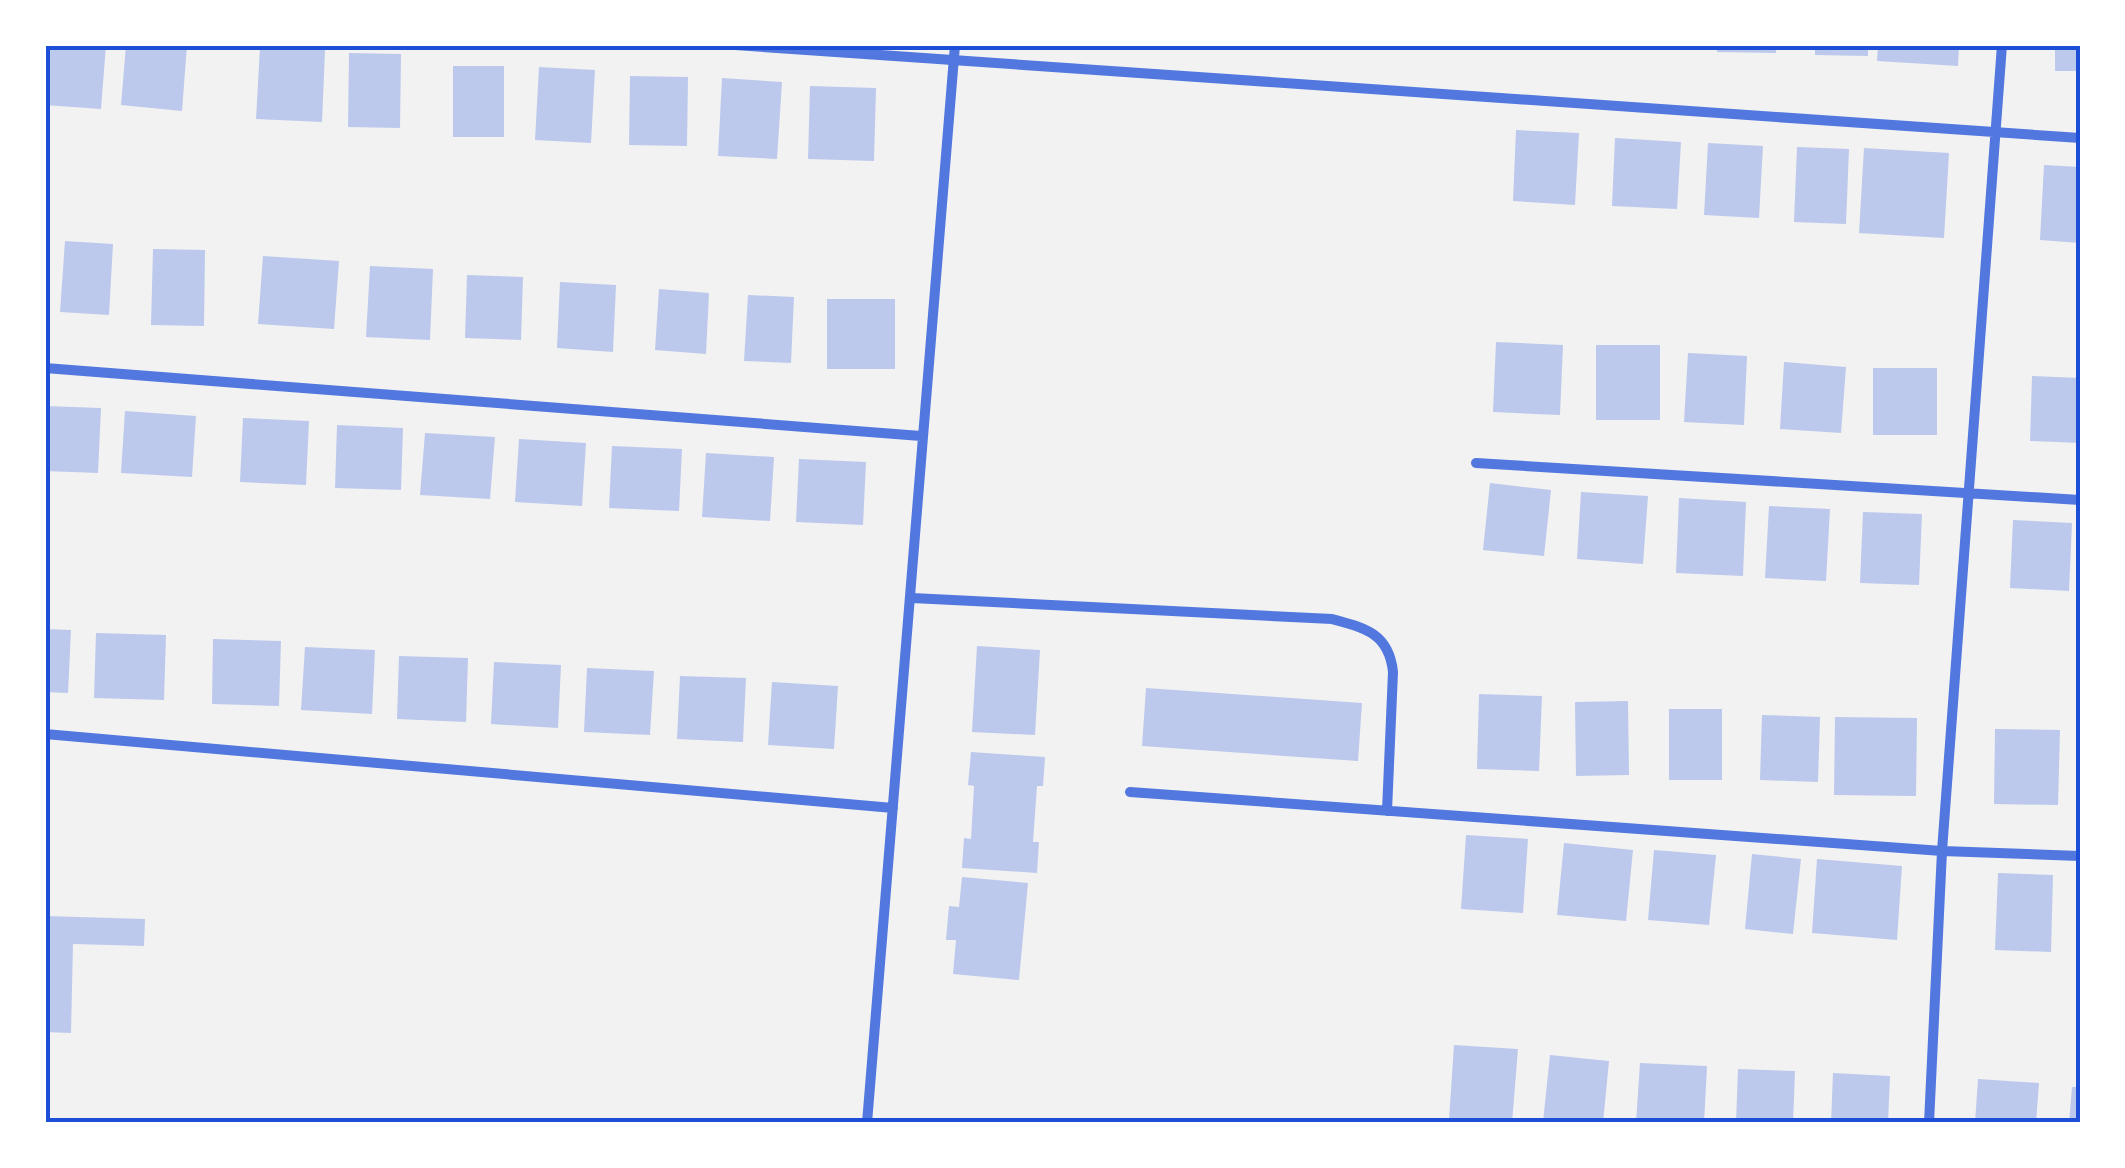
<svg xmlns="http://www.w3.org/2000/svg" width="2125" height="1168" font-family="Mulish,sans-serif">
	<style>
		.building { fill: #bdc9ec }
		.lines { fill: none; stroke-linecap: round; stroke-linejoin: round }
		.minor { stroke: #5277de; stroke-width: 10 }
		.neatline { fill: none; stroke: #1d4ed8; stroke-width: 4 }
	</style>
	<rect width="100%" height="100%" fill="#f2f2f2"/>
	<!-- building -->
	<path class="building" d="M 45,45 L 106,45 L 101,109 L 45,105 Z
		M 126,45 L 187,45 L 182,111 L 121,105 Z
		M 1717,45 L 1776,45 L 1776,53 L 1717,52 Z
		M 1815,45 L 1868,45 L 1868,56 L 1815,55 Z
		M 1878,45 L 1959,45 L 1958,66 L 1877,61 Z
		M 2055,45 L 2080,45 L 2080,71 L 2055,71 Z
		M 260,47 L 325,50 L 322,122 L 256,119 Z
		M 349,53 L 401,54 L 400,128 L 348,127 Z
		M 453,66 L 504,66 L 504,137 L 453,137 Z
		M 539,67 L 595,70 L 591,143 L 535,140 Z
		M 630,76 L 688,77 L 687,146 L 629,145 Z
		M 722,78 L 782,82 L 777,159 L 718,156 Z
		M 810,86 L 876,88 L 874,161 L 808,159 Z
		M 1516,130 L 1579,133 L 1575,205 L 1513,201 Z
		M 1615,138 L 1681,142 L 1677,209 L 1612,206 Z
		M 1708,143 L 1763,146 L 1759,218 L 1704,215 Z
		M 1797,147 L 1849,149 L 1846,224 L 1794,222 Z
		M 1864,148 L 1949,153 L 1944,238 L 1859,233 Z
		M 2044,165 L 2080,167 L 2080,243 L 2040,240 Z
		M 65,241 L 113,244 L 109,315 L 60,312 Z
		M 153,249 L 205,250 L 204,326 L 151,325 Z
		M 263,256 L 339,261 L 334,329 L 258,324 Z
		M 370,266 L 433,269 L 430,340 L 366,337 Z
		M 467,275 L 523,277 L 521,340 L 465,338 Z
		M 560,282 L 616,285 L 613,352 L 557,348 Z
		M 659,289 L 709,293 L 706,354 L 655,350 Z
		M 748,295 L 794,297 L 791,363 L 744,361 Z
		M 827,299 L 895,299 L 895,369 L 827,369 Z
		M 1496,342 L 1563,345 L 1560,415 L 1493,412 Z
		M 1596,345 L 1660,345 L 1660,420 L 1596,420 Z
		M 1688,353 L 1747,356 L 1744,425 L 1684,422 Z
		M 1784,362 L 1846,367 L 1841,433 L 1780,429 Z
		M 1873,368 L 1937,368 L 1937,435 L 1873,435 Z
		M 2032,376 L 2080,378 L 2080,443 L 2030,441 Z
		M 45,406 L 101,408 L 98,473 L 45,471 Z
		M 125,411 L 196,416 L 192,477 L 121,473 Z
		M 243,418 L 309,421 L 306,485 L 240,482 Z
		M 337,425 L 403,428 L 401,490 L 335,488 Z
		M 425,433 L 495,437 L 490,499 L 420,495 Z
		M 519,439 L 586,443 L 582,506 L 515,502 Z
		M 612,446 L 682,449 L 679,511 L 609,508 Z
		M 706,453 L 774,457 L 770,521 L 702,517 Z
		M 799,459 L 866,462 L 863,525 L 796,522 Z
		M 1490,483 L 1551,490 L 1544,556 L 1483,550 Z
		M 1581,492 L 1648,496 L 1643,564 L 1577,559 Z
		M 1679,498 L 1746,502 L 1743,576 L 1676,573 Z
		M 1769,506 L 1830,509 L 1826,581 L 1765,578 Z
		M 1863,512 L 1922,514 L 1919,585 L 1860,583 Z
		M 2013,520 L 2072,523 L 2069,591 L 2010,588 Z
		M 45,629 L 71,630 L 68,693 L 45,692 Z
		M 96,633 L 166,635 L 164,700 L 94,698 Z
		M 213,639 L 281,641 L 279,706 L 212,704 Z
		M 977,646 L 1040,650 L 1035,735 L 972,732 Z
		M 305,647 L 375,650 L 372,714 L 301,710 Z
		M 399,656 L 468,658 L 466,722 L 397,719 Z
		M 494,662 L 561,665 L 558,728 L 491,724 Z
		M 587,668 L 654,671 L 650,735 L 584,732 Z
		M 680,676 L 746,678 L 743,742 L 677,739 Z
		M 772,682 L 838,686 L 834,749 L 768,745 Z
		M 1146,688 L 1362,703 L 1358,761 L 1142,746 Z
		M 1479,694 L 1542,696 L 1539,771 L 1477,769 Z
		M 1628,701 L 1629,775 L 1576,776 L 1575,702 Z
		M 1669,709 L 1722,709 L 1722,780 L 1669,780 Z
		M 1762,715 L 1820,717 L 1818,782 L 1760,780 Z
		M 1835,717 L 1917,718 L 1916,796 L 1834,795 Z
		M 1995,729 L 2060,730 L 2058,805 L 1994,804 Z
		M 971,752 L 1045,757 L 1043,786 L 1037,786 L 1033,842 L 1039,842 L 1037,873 L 962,868 L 964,838 L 971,839 L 974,786 L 968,785 Z
		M 1466,835 L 1528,839 L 1523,913 L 1461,909 Z
		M 1564,843 L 1633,850 L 1626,921 L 1557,915 Z
		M 1654,850 L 1716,855 L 1709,925 L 1648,920 Z
		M 1752,854 L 1801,859 L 1793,934 L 1745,929 Z
		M 1817,859 L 1902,866 L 1897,940 L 1812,933 Z
		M 1998,873 L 2053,875 L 2051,952 L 1995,950 Z
		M 962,877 L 1028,883 L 1019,980 L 953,974 L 956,940 L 946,940 L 949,906 L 959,907 Z
		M 45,916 L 145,919 L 144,946 L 73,944 L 71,1033 L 45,1032 Z
		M 1454,1045 L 1518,1049 L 1512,1123 L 1449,1120 Z
		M 1550,1055 L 1609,1061 L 1603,1123 L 1543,1122 Z
		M 1640,1063 L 1707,1066 L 1704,1123 L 1636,1123 Z
		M 1738,1069 L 1795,1071 L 1793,1123 L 1736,1123 Z
		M 1833,1073 L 1890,1076 L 1888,1123 L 1831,1123 Z
		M 1978,1079 L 2039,1083 L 2036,1123 L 1975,1123 Z
		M 2072,1087 L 2080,1087 L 2080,1123 L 2069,1123 Z"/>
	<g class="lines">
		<!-- minor -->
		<path class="minor" d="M 735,45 L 2080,138
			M 45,368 L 921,436
			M 1476,463 L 2080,500
			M 912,598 L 1332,619 C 1366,628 1389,634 1393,672 L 1387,811
			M 45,734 L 893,808
			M 1130,792 L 1942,851 L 2080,856
			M 867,1123 L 955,45
			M 1929,1123 L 1942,851 L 2002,45"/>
	</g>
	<!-- border -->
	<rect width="2125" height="1168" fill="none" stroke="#ffffff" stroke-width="95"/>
	<rect x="48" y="48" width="2030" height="1072" class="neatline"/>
</svg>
